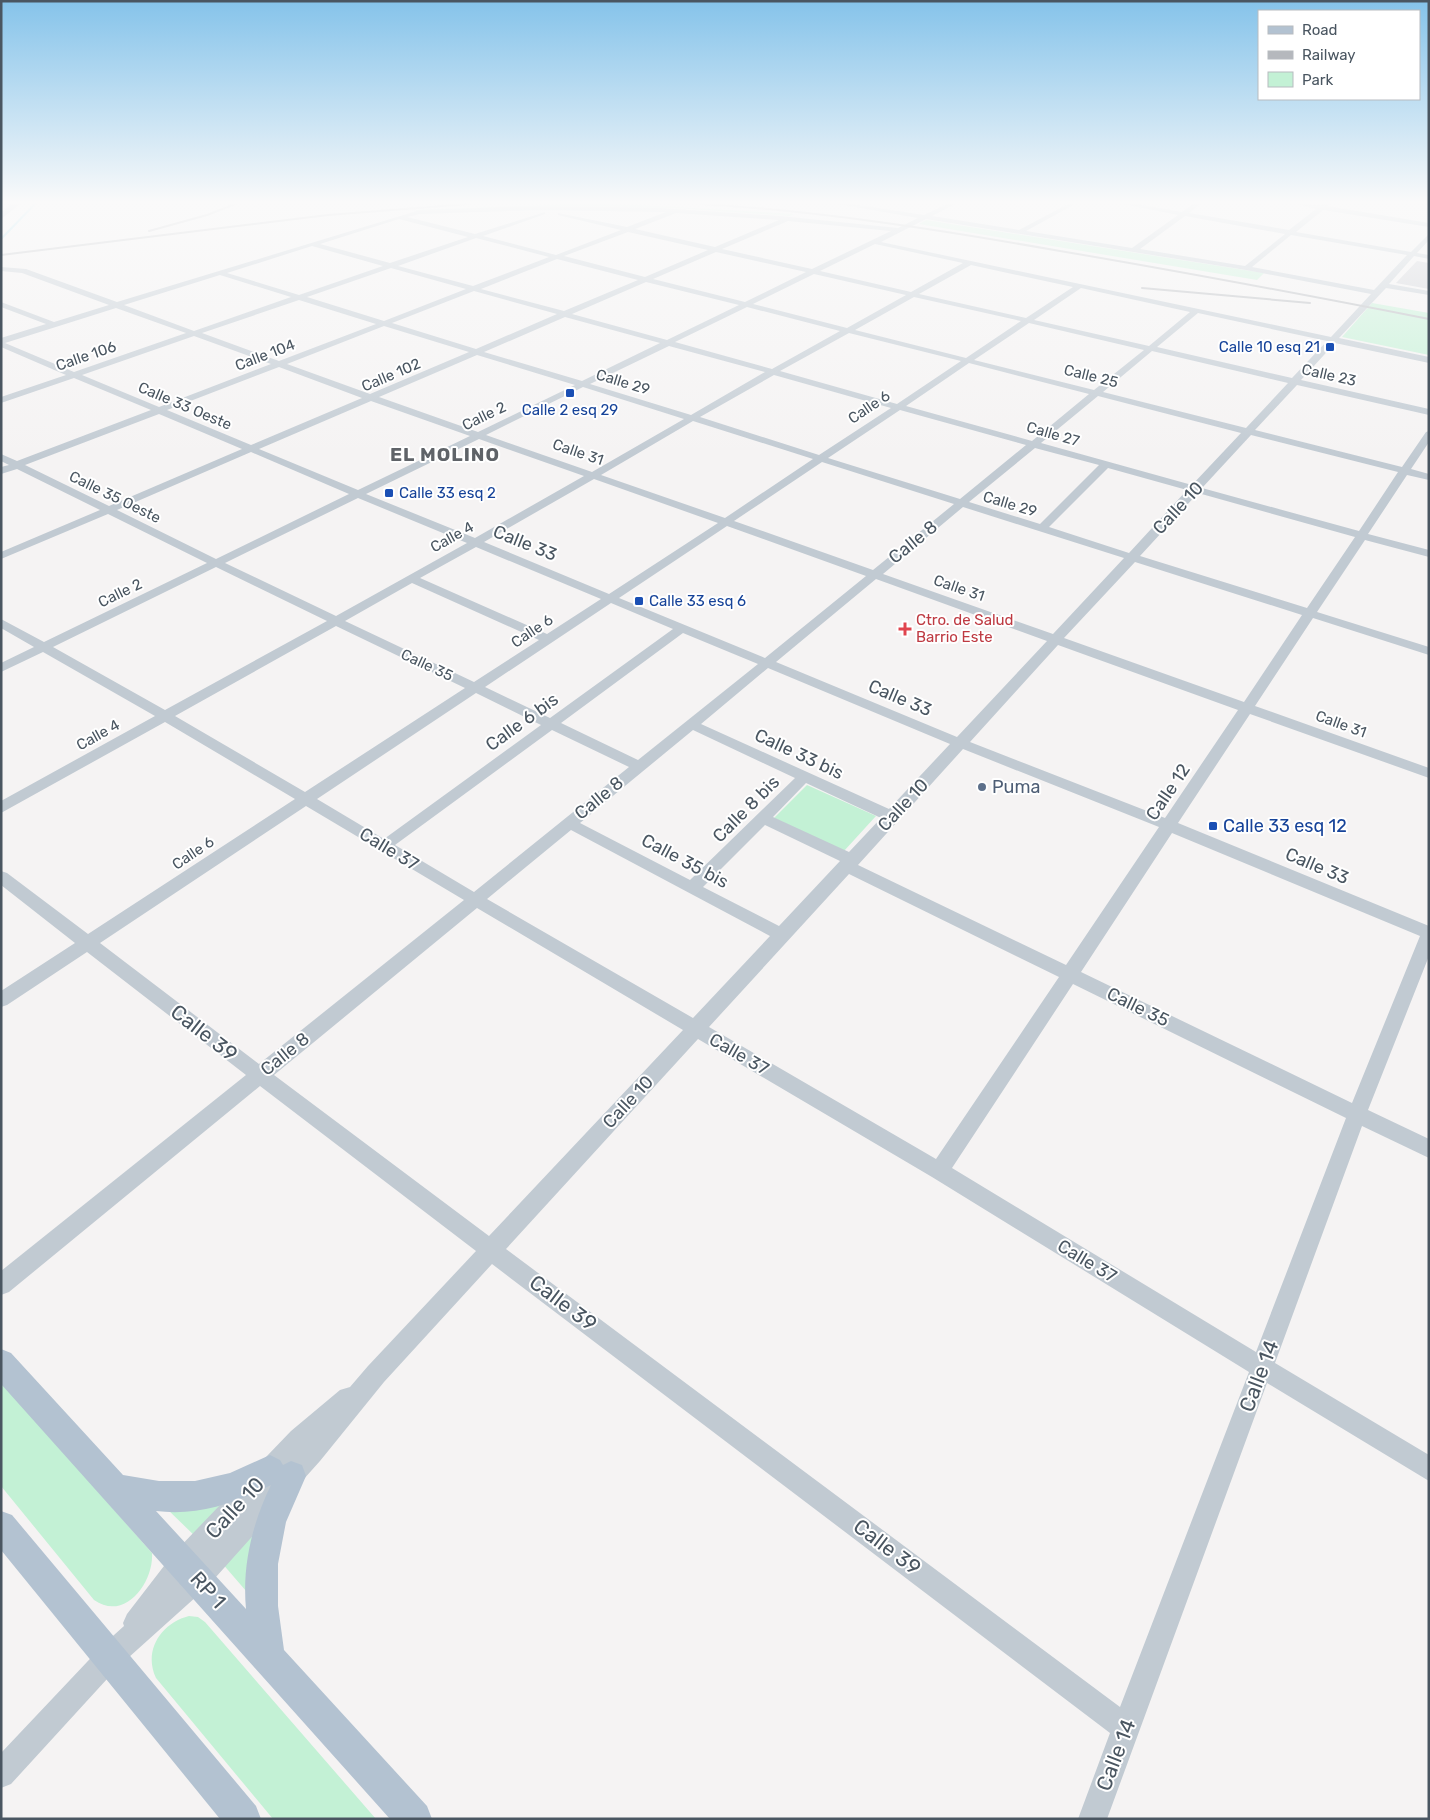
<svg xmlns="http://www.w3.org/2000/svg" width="1430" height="1820" font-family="Rubik,sans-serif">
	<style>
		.green { fill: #c3f1d5 }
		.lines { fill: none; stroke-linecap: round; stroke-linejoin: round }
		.stream { stroke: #90daee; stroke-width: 2 }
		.building { fill: #cdcfd5 }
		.minor { fill: #c1cad2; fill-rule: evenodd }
		.major { fill: #b3c2d1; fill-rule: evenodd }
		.rail { stroke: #b5b8bd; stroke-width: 2 }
		.transit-dot { fill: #1a4fb4; stroke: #fff; stroke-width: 2 }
		.health-dot { fill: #e0444e; stroke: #fff; stroke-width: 2 }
		.service-dot { fill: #5c6f8a; stroke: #fff; stroke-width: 2 }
		.labels { text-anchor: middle; stroke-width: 4; stroke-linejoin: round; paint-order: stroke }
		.far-transit-label { font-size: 15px; fill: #164399; stroke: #fff; text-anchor: start }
		.far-street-label { font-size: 15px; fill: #4a5661; stroke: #fff }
		.far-health-label { font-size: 15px; fill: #be3a42; stroke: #fff; text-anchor: start }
		.street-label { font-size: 18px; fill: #4a5661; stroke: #fff }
		.service-label { font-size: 18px; fill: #4e5e75; stroke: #fff; text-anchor: start }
		.transit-label { font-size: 18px; fill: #164399; stroke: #fff; text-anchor: start }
		.far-district-label { font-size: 19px; font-weight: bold; letter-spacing: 1px; fill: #5f6368; stroke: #fff }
		.near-street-label { font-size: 21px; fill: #4a5661; stroke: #fff }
	</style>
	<rect width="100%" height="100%" fill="#f5f3f3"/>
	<!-- green -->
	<path class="green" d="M 574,204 L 641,205 L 794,214 L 790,216 L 677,208 L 574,206 L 415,212 L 416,210 Z
		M 926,220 L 1264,273 L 1257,280 L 919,224 Z
		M 1372,303 L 1429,313 L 1429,355 L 1342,337 Z
		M 807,785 L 876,816 L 844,851 L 774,818 Z
		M 1,1381 L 152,1553 C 154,1582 125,1622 94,1600 L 1,1486 Z
		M 232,1494 L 198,1539 L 165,1507 Z
		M 265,1513 L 253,1599 L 221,1562 Z
		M 189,1616 L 198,1617 L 205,1622 L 376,1819 L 273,1819 L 156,1678 C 143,1651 161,1623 189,1616 Z"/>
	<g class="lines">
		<!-- stream -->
		<path class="stream" d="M 1,239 L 35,204"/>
	</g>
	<!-- building -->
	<path class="building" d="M 1417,261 L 1429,263 L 1429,289 L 1396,283 Z"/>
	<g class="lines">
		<!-- minor -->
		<path class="minor" d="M 838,204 L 852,204 L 924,215 L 947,204 L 955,204 L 932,216 L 1019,230 L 1068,204 L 1075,204 L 1026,231 L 1132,248 L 1178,215 L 1123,204 L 1136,204 L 1182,212 L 1193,204 L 1200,204 L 1189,213 L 1289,230 L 1316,209 L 1297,204 L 1320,205 L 1329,204 L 1327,206 L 1429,223 L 1429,227 L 1323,210 L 1296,232 L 1411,252 L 1429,234 L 1429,240 L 1417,253 L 1429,255 L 1429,259 L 1414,256 L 1389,284 L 1429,291 L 1429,295 L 1386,288 L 1339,338 L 1429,357 L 1429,363 L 1335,343 L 1301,380 L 1429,409 L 1429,415 L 1297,385 L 1255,430 L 1402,467 L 1426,432 L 1429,431 L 1429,442 L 1411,469 L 1429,474 L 1429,480 L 1407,475 L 1368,534 L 1429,550 L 1429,557 L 1365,540 L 1317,612 L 1429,647 L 1429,655 L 1313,618 L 1255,706 L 1429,768 L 1429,778 L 1250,714 L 1178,823 L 1429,926 L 1429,956 L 1368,1110 L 1429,1139 L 1429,1158 L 1362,1126 L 1275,1363 L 1429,1455 L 1429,1481 L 1267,1383 L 1107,1819 L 1078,1819 L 1110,1733 L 492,1264 L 384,1382 L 320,1461 L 207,1587 L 118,1667 L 11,1784 L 1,1788 L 1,1753 L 104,1644 L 124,1626 L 123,1623 L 127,1614 L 174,1553 L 291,1431 L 340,1390 L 350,1387 L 368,1366 L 476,1251 L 260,1086 L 9,1292 L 1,1295 L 1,1271 L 246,1075 L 87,952 L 7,1005 L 1,1007 L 1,991 L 75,943 L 1,885 L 1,871 L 7,873 L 88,934 L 295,799 L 165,722 L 1,813 L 1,801 L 155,716 L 43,652 L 1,672 L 1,663 L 34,647 L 1,628 L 1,619 L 44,642 L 207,563 L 108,514 L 1,559 L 1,552 L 100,510 L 17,469 L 1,474 L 1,467 L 9,465 L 1,461 L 1,454 L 17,461 L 151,410 L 74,378 L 1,403 L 1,397 L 66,375 L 1,347 L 1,338 L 46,324 L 1,307 L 1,302 L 54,322 L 109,305 L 22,273 L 1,271 L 1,267 L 26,269 L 117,302 L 420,210 L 540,206 L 660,208 L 780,216 L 898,228 L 918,218 ZM 540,210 L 666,212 L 627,227 L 558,213 L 558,215 L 621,230 L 556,255 L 483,236 L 545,214 L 545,212 L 475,234 L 407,217 L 420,214 ZM 676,213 L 779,220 L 715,247 L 635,229 ZM 1185,216 L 1285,234 L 1245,266 L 1140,249 ZM 399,219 L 468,237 L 390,263 L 320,244 ZM 926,219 L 1246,270 L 1371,294 L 1331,337 L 881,242 ZM 788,221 L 891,231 L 812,269 L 722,249 ZM 628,232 L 708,250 L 645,277 L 564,256 ZM 1291,235 L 1407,255 L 1374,290 L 1252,267 ZM 476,238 L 549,257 L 473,286 L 398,266 ZM 875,244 L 963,263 L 911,292 L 820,271 ZM 312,246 L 383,266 L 299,295 L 227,273 ZM 716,252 L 806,272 L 745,302 L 653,279 ZM 557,259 L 638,280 L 564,311 L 481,289 ZM 971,265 L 1073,287 L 1026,318 L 919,294 ZM 391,268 L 466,289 L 384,321 L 307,297 ZM 814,274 L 906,295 L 847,328 L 753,304 ZM 220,275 L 291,297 L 194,331 L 124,305 ZM 646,282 L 739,305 L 667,340 L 572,314 ZM 1081,288 L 1190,312 L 1149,346 L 1034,320 ZM 474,291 L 557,314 L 476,349 L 392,323 ZM 914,297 L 1021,321 L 966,358 L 855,330 ZM 299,300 L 376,324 L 279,361 L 202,333 ZM 747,307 L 840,331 L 772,369 L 675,342 ZM 116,308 L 186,333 L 74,372 L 5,343 ZM 1198,313 L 1327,341 L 1292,378 L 1157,347 ZM 565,317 L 660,343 L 582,381 L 484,352 ZM 1029,323 L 1144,350 L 1094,390 L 974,360 ZM 384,326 L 469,352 L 370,394 L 287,364 ZM 849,333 L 961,361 L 897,404 L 780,371 ZM 194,336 L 271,364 L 159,407 L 82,375 ZM 669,346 L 765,372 L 691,415 L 590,384 ZM 1152,351 L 1288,383 L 1246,428 L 1103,392 ZM 477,355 L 575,385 L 478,432 L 379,397 ZM 969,363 L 1089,394 L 1032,441 L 906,406 ZM 279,367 L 362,398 L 251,445 L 167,410 ZM 774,375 L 891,408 L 819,455 L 700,417 ZM 583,387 L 684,419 L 592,472 L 486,435 ZM 1098,396 L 1241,433 L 1192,485 L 1041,443 ZM 371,401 L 470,436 L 358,490 L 259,449 ZM 900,410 L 1026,445 L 960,499 L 828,458 ZM 159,414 L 242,449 L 109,506 L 25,465 ZM 693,421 L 813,459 L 725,518 L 601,475 ZM 1251,435 L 1398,472 L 1359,531 L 1202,488 ZM 479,439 L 584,476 L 475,538 L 366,494 ZM 1035,448 L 1099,465 L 1040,524 L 969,502 ZM 251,452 L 349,494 L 216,559 L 117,510 ZM 822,462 L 954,504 L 873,570 L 734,521 ZM 1108,468 L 1187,490 L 1129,553 L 1049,527 ZM 594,479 L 718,523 L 609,594 L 484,542 ZM 1198,493 L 1355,537 L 1307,608 L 1140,556 ZM 358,498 L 467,543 L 336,616 L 225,563 ZM 963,507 L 1124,558 L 1053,634 L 883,574 ZM 727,526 L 866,576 L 765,658 L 619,598 ZM 476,547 L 601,599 L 547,634 L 420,578 ZM 1135,562 L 1302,615 L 1244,702 L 1064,638 ZM 216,567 L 327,621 L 165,710 L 53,647 ZM 876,579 L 1047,641 L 957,737 L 776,662 ZM 412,583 L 539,640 L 474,682 L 345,621 ZM 611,603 L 673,629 L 550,718 L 485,687 ZM 336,626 L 465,688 L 305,792 L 175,716 ZM 683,633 L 758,664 L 638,760 L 561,723 ZM 1058,645 L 1238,710 L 1165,818 L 970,742 ZM 768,668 L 950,744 L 889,809 L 701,724 ZM 476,693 L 541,725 L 384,839 L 317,799 ZM 552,730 L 629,767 L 474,892 L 395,845 ZM 693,730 L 795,778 L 690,880 L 580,823 ZM 963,749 L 1159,827 L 1066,965 L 858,865 ZM 806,783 L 881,818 L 849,852 L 773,817 ZM 306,806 L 464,900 L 259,1064 L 100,943 ZM 765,825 L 840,861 L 779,926 L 703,887 ZM 571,830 L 770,936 L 693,1018 L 487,899 ZM 1172,833 L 1420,936 L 1352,1103 L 1081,972 ZM 849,874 L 1059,977 L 936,1159 L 709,1027 ZM 477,908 L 683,1030 L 489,1236 L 274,1075 ZM 1073,984 L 1346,1118 L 1256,1352 L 952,1168 ZM 698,1039 L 932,1177 L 1249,1372 L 1120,1707 L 506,1249 Z"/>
		<!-- major -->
		<path class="major" d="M 11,204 L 20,204 L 1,219 L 1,213 Z
			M 1,1349 L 11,1353 L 123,1475 L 159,1481 L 195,1481 L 230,1473 L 270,1455 L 280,1460 L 283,1465 L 291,1461 L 302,1465 L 306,1476 L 286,1522 L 278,1564 L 278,1606 L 284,1650 L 427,1806 L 432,1819 L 390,1819 L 1,1384 ZM 271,1485 C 252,1524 242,1566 246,1609 L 156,1511 C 197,1516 234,1504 271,1485 Z
			M 1,1511 L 12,1515 L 256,1806 L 261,1819 L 220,1819 L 1,1550 Z"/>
		<!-- rail -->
		<path class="rail" d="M 700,204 C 821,211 941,230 1060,251 C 1184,272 1306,295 1429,319
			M 149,231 L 207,215 L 235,204
			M 1,255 L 328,215 L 468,204
			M 1142,288 L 1310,303"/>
	</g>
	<!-- sky -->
	<linearGradient id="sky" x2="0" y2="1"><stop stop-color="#85c3ea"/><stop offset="0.44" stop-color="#fafafa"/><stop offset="1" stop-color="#fafafa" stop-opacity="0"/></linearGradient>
	<rect width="1430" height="459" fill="url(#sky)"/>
	<!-- markers -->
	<g class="transit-dot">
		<rect x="1325" y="342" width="10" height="10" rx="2.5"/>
		<rect x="565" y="388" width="10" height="10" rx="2.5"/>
		<rect x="384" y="488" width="10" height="10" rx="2.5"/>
		<rect x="634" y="596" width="10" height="10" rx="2.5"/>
		<rect x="1208" y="821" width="10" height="10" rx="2.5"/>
	</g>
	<path class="health-dot" d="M902.5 621.5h5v5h5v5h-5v5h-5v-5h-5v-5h5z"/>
	<circle class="service-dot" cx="982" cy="787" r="5"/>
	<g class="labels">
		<!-- far-transit labels -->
		<g class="far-transit-label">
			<text x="1320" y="352" text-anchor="end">Calle 10 esq 21</text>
			<text x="570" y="415" text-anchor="middle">Calle 2 esq 29</text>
			<text x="399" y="498">Calle 33 esq 2</text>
			<text x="649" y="606">Calle 33 esq 6</text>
		</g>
		<!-- far-street labels -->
		<g class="far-street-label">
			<text transform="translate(265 355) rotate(-21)" y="5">Calle 104</text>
			<text transform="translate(86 356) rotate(-19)" y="5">Calle 106</text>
			<text transform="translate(391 375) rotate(-23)" y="5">Calle 102</text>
			<text transform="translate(1329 375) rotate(13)" y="5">Calle 23</text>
			<text transform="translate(1091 376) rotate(14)" y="5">Calle 25</text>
			<text transform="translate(623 382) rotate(17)" y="5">Calle 29</text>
			<text transform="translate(185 406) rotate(23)" y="5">Calle 33 Oeste</text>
			<text transform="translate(869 407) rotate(-34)" y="5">Calle 6</text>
			<text transform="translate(484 416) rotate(-26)" y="5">Calle 2</text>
			<text transform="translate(1053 434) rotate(16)" y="5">Calle 27</text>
			<text transform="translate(578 452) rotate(19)" y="5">Calle 31</text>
			<text transform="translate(115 497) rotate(26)" y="5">Calle 35 Oeste</text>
			<text transform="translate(1010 504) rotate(17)" y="5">Calle 29</text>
			<text transform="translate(452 537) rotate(-29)" y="5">Calle 4</text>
			<text transform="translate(959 588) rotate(19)" y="5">Calle 31</text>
			<text transform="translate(120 593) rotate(-26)" y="5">Calle 2</text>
			<text transform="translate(532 631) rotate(-34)" y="5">Calle 6</text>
			<text transform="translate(427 665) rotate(25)" y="5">Calle 35</text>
			<text transform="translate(1341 724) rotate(20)" y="5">Calle 31</text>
			<text transform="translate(98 735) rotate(-29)" y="5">Calle 4</text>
			<text transform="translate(193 853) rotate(-34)" y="5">Calle 6</text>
		</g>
		<!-- far-health labels -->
		<g class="far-health-label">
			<text x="916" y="625">Ctro. de Salud<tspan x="916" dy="17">Barrio Este</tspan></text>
		</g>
		<!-- street labels -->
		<g class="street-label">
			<text transform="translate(1178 508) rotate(-47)" y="6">Calle 10</text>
			<text transform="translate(913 542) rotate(-39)" y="6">Calle 8</text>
			<text transform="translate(525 543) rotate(22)" y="6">Calle 33</text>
			<text transform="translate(900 698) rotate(23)" y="6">Calle 33</text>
			<text transform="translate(522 722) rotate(-36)" y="6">Calle 6 bis</text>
			<text transform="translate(799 754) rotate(25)" y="6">Calle 33 bis</text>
			<text transform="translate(1168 792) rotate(-56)" y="6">Calle 12</text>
			<text transform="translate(599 798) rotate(-39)" y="6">Calle 8</text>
			<text transform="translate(903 805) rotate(-47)" y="6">Calle 10</text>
			<text transform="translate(746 809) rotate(-45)" y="6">Calle 8 bis</text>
			<text transform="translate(389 849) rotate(31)" y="6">Calle 37</text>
			<text transform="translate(685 861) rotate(28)" y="6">Calle 35 bis</text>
			<text transform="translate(1317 866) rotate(23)" y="6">Calle 33</text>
			<text transform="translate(1138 1007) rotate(26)" y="6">Calle 35</text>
			<text transform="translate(285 1054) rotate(-39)" y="6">Calle 8</text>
			<text transform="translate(739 1054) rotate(30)" y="6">Calle 37</text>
			<text transform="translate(628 1102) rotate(-47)" y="6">Calle 10</text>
			<text transform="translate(1087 1261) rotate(31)" y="6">Calle 37</text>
		</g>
		<!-- service labels -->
		<g class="service-label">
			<text x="992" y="793">Puma</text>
		</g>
		<!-- transit labels -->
		<g class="transit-label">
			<text x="1223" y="832">Calle 33 esq 12</text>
		</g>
		<!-- far-district labels -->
		<g class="far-district-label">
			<text x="445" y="461">EL MOLINO</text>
		</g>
		<!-- near-street labels -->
		<g class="near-street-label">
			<text transform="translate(204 1033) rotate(38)" y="7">Calle 39</text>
			<text transform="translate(563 1303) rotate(37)" y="7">Calle 39</text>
			<text transform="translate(1259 1376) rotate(-69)" y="7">Calle 14</text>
			<text transform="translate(235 1508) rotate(-47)" y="7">Calle 10</text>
			<text transform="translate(887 1547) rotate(37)" y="7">Calle 39</text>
			<text transform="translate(208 1590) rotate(48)" y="7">RP 1</text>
			<text transform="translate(1116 1755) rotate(-69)" y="7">Calle 14</text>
		</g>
	</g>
	<!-- border -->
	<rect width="1430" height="1820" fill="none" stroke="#4a5661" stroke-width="5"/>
	<!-- legend -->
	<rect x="1258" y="10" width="162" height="90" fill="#ffffff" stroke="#b7bbc0"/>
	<rect x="1268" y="26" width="25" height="8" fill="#b3c2d1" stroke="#b7bbc0"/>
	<text x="1302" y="35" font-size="15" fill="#4a5661">Road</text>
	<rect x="1268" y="51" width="25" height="8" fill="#b5b8bd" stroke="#b7bbc0"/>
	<text x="1302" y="60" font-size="15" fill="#4a5661">Railway</text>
	<rect x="1268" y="72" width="25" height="15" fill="#c3f1d5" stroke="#b7bbc0"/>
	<text x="1302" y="85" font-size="15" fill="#4a5661">Park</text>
</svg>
